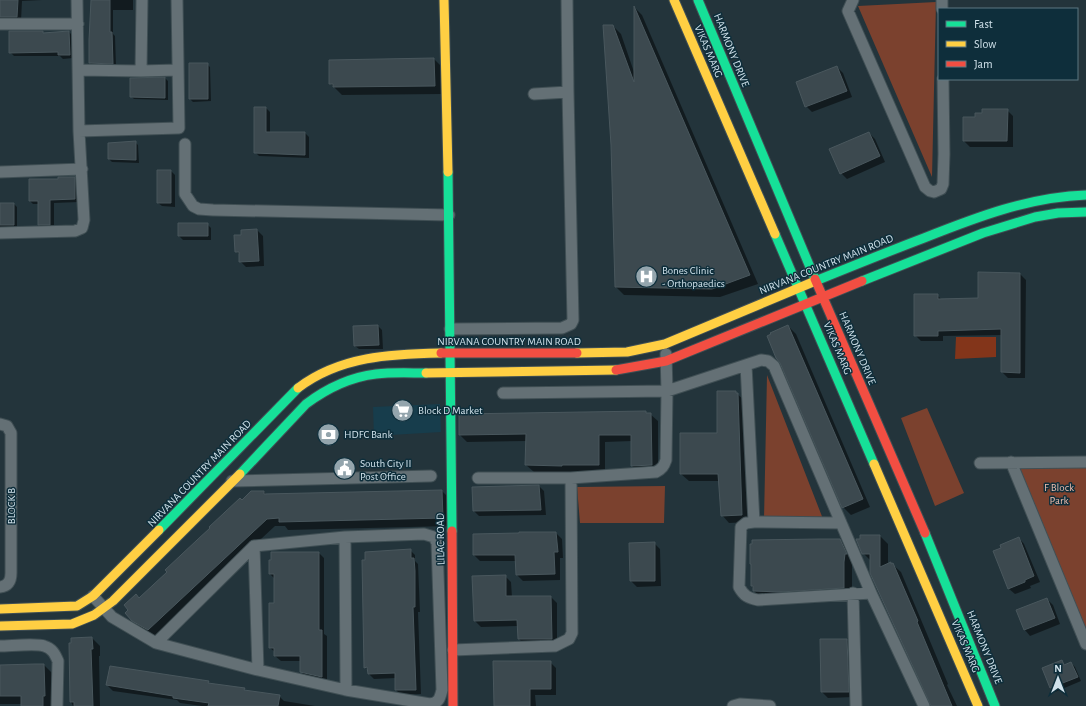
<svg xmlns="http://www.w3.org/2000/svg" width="1086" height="706" font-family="'Alegreya Sans',sans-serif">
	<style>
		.built { fill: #173d4c }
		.green { fill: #7b412e }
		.water { fill: #83351a }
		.shadow { fill: #0007 }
		.building { fill: #3c494f; stroke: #49575d }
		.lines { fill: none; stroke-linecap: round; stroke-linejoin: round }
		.street-casing { stroke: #404f54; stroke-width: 13 }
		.fast-casing { stroke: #404f54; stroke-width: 11 }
		.slow-casing { stroke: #404f54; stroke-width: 11 }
		.jam-casing { stroke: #404f54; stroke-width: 11 }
		.street { stroke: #647075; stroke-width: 11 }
		.fast { stroke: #16e098; stroke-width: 9 }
		.slow { stroke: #ffcf43; stroke-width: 9 }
		.jam { stroke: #f24e42; stroke-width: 9 }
		.labels { text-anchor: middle; stroke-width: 3; stroke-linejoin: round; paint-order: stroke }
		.street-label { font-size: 11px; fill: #d1e2eb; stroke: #0e2e3b }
		.poi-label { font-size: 11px; fill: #d1e2eb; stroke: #0e2e3b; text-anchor: start }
		.park-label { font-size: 11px; fill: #f1bfaf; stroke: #0e2e3b }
	</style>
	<rect width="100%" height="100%" fill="#23343b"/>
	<!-- built -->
	<path class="built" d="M 440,404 L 441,432 L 374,436 L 373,407 Z"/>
	<!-- green -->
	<path class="green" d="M 936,2 L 932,177 L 858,6 Z
		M 767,375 L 823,519 L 764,519 Z
		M 927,408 L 964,493 L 935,506 L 901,418 Z
		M 1086,465 L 1086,634 L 1018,466 Z
		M 665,486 L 664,523 L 580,523 L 577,487 Z"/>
	<!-- water -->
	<path class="water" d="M 956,337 L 996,337 L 996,357 L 955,359 Z"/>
	<!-- shadow -->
	<path class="shadow" d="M 0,0 L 42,0 L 22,1 L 21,21 L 0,21 Z
		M 92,0 L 133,0 L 133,10 L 113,10 L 113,34 L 115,36 L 116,66 L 93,66 L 90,63 Z
		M 635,8 L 642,15 L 758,284 L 720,297 L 624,295 L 616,287 L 613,26 L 621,34 L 634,72 Z
		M 42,32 L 44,34 L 69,32 L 73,36 L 73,58 L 63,59 L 60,56 L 14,56 L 10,52 Z
		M 434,59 L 442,67 L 442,94 L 342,95 L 330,83 Z
		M 207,64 L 210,67 L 211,101 L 193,102 L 190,99 Z
		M 837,67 L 843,73 L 852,97 L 812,112 L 806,106 Z
		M 165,78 L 168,81 L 168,100 L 134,99 L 131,96 L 131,79 Z
		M 266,108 L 270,112 L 270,133 L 305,133 L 309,137 L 309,158 L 259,156 L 255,152 Z
		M 1007,110 L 1013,116 L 1013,147 L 970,147 L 964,141 L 976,118 L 983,114 Z
		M 869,133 L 875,139 L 885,162 L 847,179 L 841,173 Z
		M 135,142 L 138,145 L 139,163 L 112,162 L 109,159 Z
		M 171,171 L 175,175 L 175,207 L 162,206 L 158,203 Z
		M 74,178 L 78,181 L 79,202 L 54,203 L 54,228 L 43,228 L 39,225 L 39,204 L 33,204 L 30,201 L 59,180 Z
		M 14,204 L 17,207 L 17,228 L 0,228 L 0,205 Z
		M 207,224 L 211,228 L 211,240 L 183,240 L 179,236 Z
		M 257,230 L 263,236 L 264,266 L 246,267 L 240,261 L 240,255 L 236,251 L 243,236 Z
		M 1020,274 L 1026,280 L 1025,378 L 1008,378 L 1002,372 L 1002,335 L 943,336 L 943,341 L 921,341 L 915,335 L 937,295 L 942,300 L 979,299 Z
		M 378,326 L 382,330 L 383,349 L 359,349 L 355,346 Z
		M 788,326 L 796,334 L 870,507 L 851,515 L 843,507 Z
		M 735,392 L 745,401 L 749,522 L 729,523 L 722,515 L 719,481 L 689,481 L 681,474 L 718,434 Z
		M 645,412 L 647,414 L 650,414 L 658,421 L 658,472 L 639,473 L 632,466 L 632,441 L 605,442 L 605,472 L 534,472 L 526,465 L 527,441 L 467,442 L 460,435 Z
		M 539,486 L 544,491 L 546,515 L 479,516 L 474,511 L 473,488 Z
		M 442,491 L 450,499 L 450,526 L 288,530 L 285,526 L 275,526 L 156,637 L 142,629 L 126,613 L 252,492 L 264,492 L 267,495 Z
		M 556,533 L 562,539 L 563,558 L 560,558 L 560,580 L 523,581 L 517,575 L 516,561 L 480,561 L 474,555 L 474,535 Z
		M 880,536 L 888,544 L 888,565 L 893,565 L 901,572 L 948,684 L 947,685 L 957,706 L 932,706 L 871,561 L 863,553 Z
		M 1019,538 L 1024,544 L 1040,582 L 1030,586 L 1031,588 L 1015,594 L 1009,589 L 1002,548 Z
		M 840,540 L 848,548 L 852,562 L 852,595 L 762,599 L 754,591 L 752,586 L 753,545 Z
		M 654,543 L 660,549 L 661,586 L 637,587 L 631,581 L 630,544 Z
		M 410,550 L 415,555 L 415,561 L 418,564 L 420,612 L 418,612 L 421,694 L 401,695 L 396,690 L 396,678 L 374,679 L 369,674 L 369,671 L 365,667 Z
		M 319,553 L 324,558 L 324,634 L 327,636 L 327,682 L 307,678 L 301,672 L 301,661 L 281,661 L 275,656 L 275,652 L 270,648 L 275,604 L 275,579 L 270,574 Z
		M 505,576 L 511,582 L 512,597 L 551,597 L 557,603 L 557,644 L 525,645 L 519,639 L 518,626 L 481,627 L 475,621 L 473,577 Z
		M 1047,599 L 1053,605 L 1060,624 L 1030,636 L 1025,630 L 1017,610 Z
		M 92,638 L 100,646 L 100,656 L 99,656 L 100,706 L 73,706 L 71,702 L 70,644 Z
		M 847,640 L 853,646 L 854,697 L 828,698 L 822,692 Z
		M 1061,661 L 1066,666 L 1071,663 L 1075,667 L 1081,681 L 1055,692 L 1051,688 L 1043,669 Z
		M 550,662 L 556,668 L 556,695 L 535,695 L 536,706 L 495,706 Z
		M 44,665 L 52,673 L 51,706 L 22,706 L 22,704 L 0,704 L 0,666 Z
		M 208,682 L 211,685 L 244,689 L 247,692 L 279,696 L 284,701 L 315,706 L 202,706 L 180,703 L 177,700 L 113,691 L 107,685 Z"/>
	<!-- building -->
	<path class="building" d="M 0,0 L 18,0 L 17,17 L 0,17 Z
		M 91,0 L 110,0 L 110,32 L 112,32 L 113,64 L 89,63 L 89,40 Z
		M 634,6 L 750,275 L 712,289 L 615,287 L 611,145 L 603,25 L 613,25 L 634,82 Z
		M 9,31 L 43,31 L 43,33 L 69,31 L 70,55 L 58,55 L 58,52 L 9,53 Z
		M 434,58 L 435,86 L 333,87 L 333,84 L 329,84 L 329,60 Z
		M 189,63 L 208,63 L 208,99 L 189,99 Z
		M 837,66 L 847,91 L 805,107 L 796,82 Z
		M 165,77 L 165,98 L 130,97 L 130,78 Z
		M 254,107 L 266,107 L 266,132 L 305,132 L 305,155 L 254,153 Z
		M 982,109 L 1008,109 L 1007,141 L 963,141 L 963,117 L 975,117 L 975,113 L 982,113 Z
		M 869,132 L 880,156 L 840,174 L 829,149 Z
		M 136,141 L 136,160 L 108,159 L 108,143 Z
		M 157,170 L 171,170 L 171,203 L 157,203 Z
		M 58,177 L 75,177 L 75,199 L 50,200 L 50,225 L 38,225 L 38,201 L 29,201 L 29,179 L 58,179 Z
		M 0,203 L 14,203 L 14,225 L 0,225 Z
		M 178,223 L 208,223 L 208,236 L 178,236 Z
		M 257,229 L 259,261 L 239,262 L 239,252 L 235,252 L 234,235 L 241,235 L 241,230 Z
		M 978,272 L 1020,273 L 1020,373 L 1001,372 L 1001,329 L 938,331 L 938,336 L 914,336 L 914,294 L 938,294 L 938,299 L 978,298 Z
		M 378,325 L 379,345 L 354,346 L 353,326 Z
		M 788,325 L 863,499 L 842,508 L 780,363 L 776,358 L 767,336 L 771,334 L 770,333 Z
		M 717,391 L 736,391 L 736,393 L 738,393 L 742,515 L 721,516 L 718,474 L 680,474 L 680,433 L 717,433 Z
		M 646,411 L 646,413 L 651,413 L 652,465 L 631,466 L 631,435 L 599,435 L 599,465 L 562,465 L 562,466 L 525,465 L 526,434 L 459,435 L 459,414 Z
		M 539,485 L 541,510 L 473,511 L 472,487 Z
		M 442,490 L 443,518 L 279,522 L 279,518 L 267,519 L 148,630 L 132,621 L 125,613 L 128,610 L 124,605 L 136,594 L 139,598 L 167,572 L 165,570 L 197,540 L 210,528 L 209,527 L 240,498 L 242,500 L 251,491 L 264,491 L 264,494 Z
		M 519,532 L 556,532 L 558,552 L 554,552 L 555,574 L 516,575 L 515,555 L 473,555 L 473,534 L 519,533 Z
		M 860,535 L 880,535 L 880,567 L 891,562 L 891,564 L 893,563 L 918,621 L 917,622 L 952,706 L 931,706 L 870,573 L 870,554 L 862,554 L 856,539 L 860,539 Z
		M 1019,537 L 1034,576 L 1025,580 L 1025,582 L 1008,589 L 993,551 L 1001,548 L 1000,545 Z
		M 819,539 L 840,539 L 847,554 L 845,554 L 844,562 L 844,588 L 781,592 L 753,591 L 753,586 L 751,586 L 751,564 L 750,564 L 750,544 L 752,544 L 752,540 Z
		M 655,542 L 655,581 L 630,581 L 629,543 Z
		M 411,549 L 411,558 L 414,558 L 415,571 L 415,607 L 413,607 L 416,690 L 395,690 L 395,673 L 368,674 L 367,667 L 364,668 L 362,560 L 365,560 L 365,552 Z
		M 271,552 L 319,552 L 319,630 L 322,630 L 322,677 L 300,672 L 300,656 L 274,656 L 274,648 L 269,648 L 269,603 L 274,603 L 274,574 L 269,574 L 269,560 L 271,560 Z
		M 506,575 L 506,596 L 551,596 L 552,639 L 518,639 L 517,620 L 474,621 L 472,576 Z
		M 1047,598 L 1055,618 L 1024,630 L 1016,610 Z
		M 92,637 L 93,649 L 91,649 L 93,706 L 74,706 L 74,702 L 70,702 L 69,643 L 71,643 L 71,638 Z
		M 820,639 L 847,639 L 849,692 L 821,692 Z
		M 1062,660 L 1064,665 L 1071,662 L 1078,677 L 1050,688 L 1042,668 Z
		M 493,661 L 551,661 L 551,689 L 530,689 L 530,706 L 494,706 Z
		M 35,664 L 44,664 L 45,696 L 43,696 L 43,706 L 21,706 L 21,696 L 0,696 L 0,665 Z
		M 110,666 L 209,681 L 208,683 L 245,688 L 244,690 L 280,695 L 278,706 L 208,706 L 209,703 L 173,698 L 173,696 L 106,685 Z"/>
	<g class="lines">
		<defs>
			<path id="street" d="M 853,0 L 848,11 L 925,187 L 930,191 L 934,192 L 941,189 L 943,184 L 944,154 L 943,79
				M 942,0 L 942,9
				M 0,24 L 78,24
				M 79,70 L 141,71 L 177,70
				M 141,71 L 142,0
				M 534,94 L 568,92
				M 79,131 L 179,128 L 177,0
				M 185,144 L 185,194 L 193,206 L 199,209 L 213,210 L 449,215
				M 0,172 L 82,169
				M 0,233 L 75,231 L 82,228 L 84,220 L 79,131 L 77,0
				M 450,329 L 562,328 L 571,324 L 573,320 L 568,92 L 567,0
				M 746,365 L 754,522
				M 503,393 L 667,391 L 761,360 L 768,361 L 774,366 L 871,593 L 924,706
				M 0,424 L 7,426 L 11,433 L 11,573 C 11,581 8,586 0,587
				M 1011,462 L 1086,644
				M 980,463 L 1086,462
				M 478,478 L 571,478 L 656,472 C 662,469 664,466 666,460 L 667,391 L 666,354
				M 232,481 L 431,476
				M 841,523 L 754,522 L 746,523 L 741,527 L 739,587 C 744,596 748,598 758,600 L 871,593
				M 345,537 L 346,690
				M 254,546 L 258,670
				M 853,593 L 856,706
				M 93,596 L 112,617 L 156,643 L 258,670 L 346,690 L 430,704 C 439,703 440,698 442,690 L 437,543 L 434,537 L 424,534 L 345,537 L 254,546 L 156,643
				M 0,646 C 10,646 36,643 44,646 C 52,648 55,654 58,661 L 57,706
				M 453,650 L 555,646 L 569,639 L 572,633 L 571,478
				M 733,706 L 740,704 L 770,706"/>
			<path id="fast" d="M 698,0 L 815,279
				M 448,172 L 452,531
				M 775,234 L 874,464
				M 862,281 L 983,233 L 1035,217 L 1058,213 L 1086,212
				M 813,282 C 850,267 887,252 924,238 C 977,217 1029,197 1086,195
				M 240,474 L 306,404 C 326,389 351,377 376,374 C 392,372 410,373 426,373
				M 159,530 L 298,388
				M 925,533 L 995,706"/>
			<path id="slow" d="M 444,0 L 448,172
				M 674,0 L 775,234
				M 577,353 L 627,352 L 665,344 L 813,282
				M 426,373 L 616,370
				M 298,388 C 340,356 391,354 441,353
				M 874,464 L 978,706
				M 0,609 L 77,606 L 93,596 L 159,530
				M 0,626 L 72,624 L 94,615 L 113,601 L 240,474"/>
			<path id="jam" d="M 815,279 L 925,533
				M 441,353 L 577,353
				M 616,370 L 666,361 L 862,281
				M 452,531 L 453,706"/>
		</defs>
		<!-- street casing -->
		<use href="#street" class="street-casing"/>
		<!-- fast casing -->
		<use href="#fast" class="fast-casing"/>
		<!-- slow casing -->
		<use href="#slow" class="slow-casing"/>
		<!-- jam casing -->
		<use href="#jam" class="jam-casing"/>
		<!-- street -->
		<use href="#street" class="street"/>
		<!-- fast -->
		<use href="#fast" class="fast"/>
		<!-- slow -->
		<use href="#slow" class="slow"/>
		<!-- jam -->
		<use href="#jam" class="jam"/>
	</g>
	<!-- icons -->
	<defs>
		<symbol id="hospital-disc" viewBox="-11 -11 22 22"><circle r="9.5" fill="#94a5ad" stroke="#0e2e3b"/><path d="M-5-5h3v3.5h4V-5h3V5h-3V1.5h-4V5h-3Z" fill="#fff"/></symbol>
		<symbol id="supermarket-disc" viewBox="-11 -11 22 22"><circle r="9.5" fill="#94a5ad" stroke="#0e2e3b"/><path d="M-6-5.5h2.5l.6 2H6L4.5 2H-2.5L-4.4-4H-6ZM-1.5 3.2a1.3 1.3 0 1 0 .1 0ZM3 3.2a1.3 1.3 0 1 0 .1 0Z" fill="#fff"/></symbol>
		<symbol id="bank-disc" viewBox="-11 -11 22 22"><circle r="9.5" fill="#94a5ad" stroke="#0e2e3b"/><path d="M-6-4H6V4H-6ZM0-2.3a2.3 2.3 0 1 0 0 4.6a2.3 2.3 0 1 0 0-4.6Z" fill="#fff"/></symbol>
		<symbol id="civic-disc" viewBox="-11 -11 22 22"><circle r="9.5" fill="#94a5ad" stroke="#0e2e3b"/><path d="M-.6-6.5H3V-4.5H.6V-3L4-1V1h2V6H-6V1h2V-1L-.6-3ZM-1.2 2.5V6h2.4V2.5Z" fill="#fff"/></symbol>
	</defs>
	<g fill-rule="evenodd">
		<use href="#hospital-disc" x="634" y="264" width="25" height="25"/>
		<use href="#supermarket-disc" x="390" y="398" width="25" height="25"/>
		<use href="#bank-disc" x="316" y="422" width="25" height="25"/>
		<use href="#civic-disc" x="332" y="456" width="25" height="25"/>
	</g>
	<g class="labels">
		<!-- street labels -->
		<g class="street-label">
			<text transform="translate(732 50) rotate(68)" y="4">HARMONY DRIVE</text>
			<text transform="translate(709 51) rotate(67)" y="4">VIKAS MARG</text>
			<text transform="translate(826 264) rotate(-22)" y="4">NIRVANA COUNTRY MAIN ROAD</text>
			<text x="509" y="345">NIRVANA COUNTRY MAIN ROAD</text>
			<text transform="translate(838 348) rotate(67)" y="4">VIKAS MARG</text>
			<text transform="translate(858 348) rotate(67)" y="4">HARMONY DRIVE</text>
			<text transform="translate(199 473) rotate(-46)" y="4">NIRVANA COUNTRY MAIN ROAD</text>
			<text transform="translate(11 506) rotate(-90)" y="4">BLOCK B</text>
			<text transform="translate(440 539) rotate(-91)" y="4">LILAC ROAD</text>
			<text transform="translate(966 646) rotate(67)" y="4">VIKAS MARG</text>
			<text transform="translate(985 647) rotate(68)" y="4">HARMONY DRIVE</text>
		</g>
		<!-- poi labels -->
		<g class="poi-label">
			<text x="662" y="274">Bones Clinic<tspan x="662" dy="13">- Orthopaedics</tspan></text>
			<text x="418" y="414">Block D Market</text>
			<text x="344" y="438">HDFC Bank</text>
			<text x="360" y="467">South City II<tspan x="360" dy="13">Post Office</tspan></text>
		</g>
		<!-- park labels -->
		<g class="park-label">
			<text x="1059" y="491">F Block<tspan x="1059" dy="13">Park</tspan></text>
		</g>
	</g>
	<!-- legend -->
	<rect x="938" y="8" width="140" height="72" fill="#0e2e3b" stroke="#5c7681"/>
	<rect x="946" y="21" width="20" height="6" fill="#16e098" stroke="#5c7681"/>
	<text x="974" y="28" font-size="12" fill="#d1e2eb">Fast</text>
	<rect x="946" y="41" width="20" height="6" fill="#ffcf43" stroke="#5c7681"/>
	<text x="974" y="48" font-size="12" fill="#d1e2eb">Slow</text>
	<rect x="946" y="61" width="20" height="6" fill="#f24e42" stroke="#5c7681"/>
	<text x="974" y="68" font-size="12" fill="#d1e2eb">Jam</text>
	<!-- north arrow -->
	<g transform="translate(1058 678)" stroke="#0e2e3b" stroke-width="3" paint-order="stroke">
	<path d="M0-3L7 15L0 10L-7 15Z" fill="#d1e2eb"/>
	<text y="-6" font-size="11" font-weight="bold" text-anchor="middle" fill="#d1e2eb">N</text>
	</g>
</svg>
